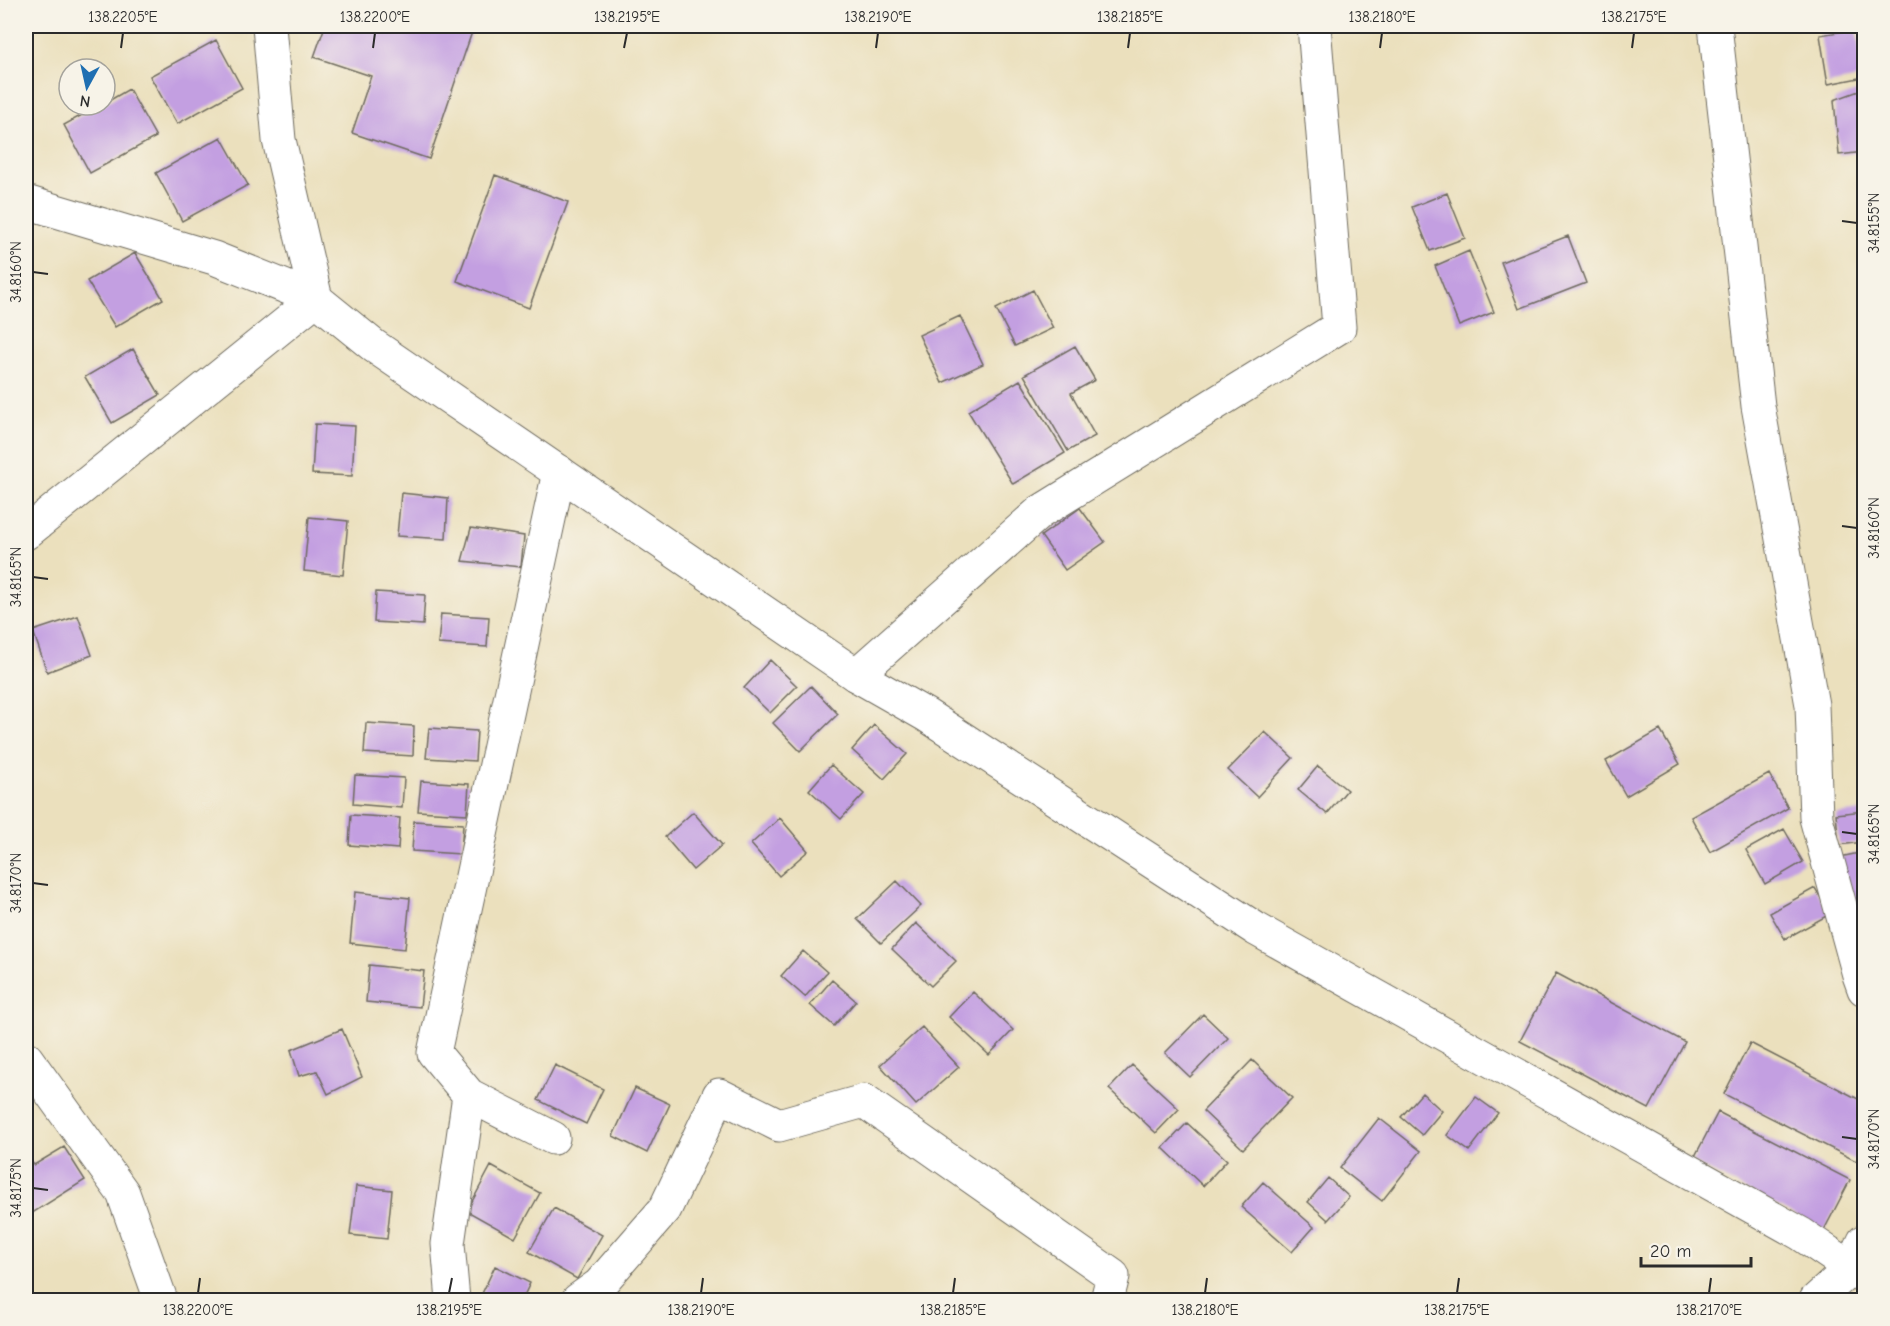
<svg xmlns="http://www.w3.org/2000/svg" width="1890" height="1326" font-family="'Comic Neue',sans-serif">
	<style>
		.building { fill: #c39fe1 }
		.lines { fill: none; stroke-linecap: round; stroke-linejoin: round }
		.street-casing { stroke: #6e6a5e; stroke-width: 35 }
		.secondary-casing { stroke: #6e6a5e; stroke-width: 35 }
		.street { stroke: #fff; stroke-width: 33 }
		.secondary { stroke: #fff; stroke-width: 33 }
		.ticks { fill: none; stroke: #2b2b2b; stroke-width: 2 }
		.neatline { fill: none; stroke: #2b2b2b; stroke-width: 2 }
		.ticks-label { font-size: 15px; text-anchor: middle; fill: #2b2b2b }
	</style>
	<rect width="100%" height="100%" fill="#f7f3e8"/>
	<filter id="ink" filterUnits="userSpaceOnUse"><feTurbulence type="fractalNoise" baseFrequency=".0167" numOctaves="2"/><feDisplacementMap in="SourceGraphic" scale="12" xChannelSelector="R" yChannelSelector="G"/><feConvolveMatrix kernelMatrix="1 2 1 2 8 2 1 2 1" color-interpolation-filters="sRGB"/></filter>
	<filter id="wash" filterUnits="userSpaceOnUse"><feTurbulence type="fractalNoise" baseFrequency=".008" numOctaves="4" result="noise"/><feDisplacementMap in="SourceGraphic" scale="24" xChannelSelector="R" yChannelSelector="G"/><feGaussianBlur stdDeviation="1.35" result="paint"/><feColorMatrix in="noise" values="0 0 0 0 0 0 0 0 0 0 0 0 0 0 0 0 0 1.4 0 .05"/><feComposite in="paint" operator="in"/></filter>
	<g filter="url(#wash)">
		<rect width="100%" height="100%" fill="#ebe0bd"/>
		<g id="blocks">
			<!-- building -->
			<path class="building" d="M 325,26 L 474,26 L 429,159 L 352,133 L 371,76 L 314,57 Z
				M 1856,29 L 1864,77 L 1828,84 L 1820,35 Z
				M 216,40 L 242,88 L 177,124 L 150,76 Z
				M 129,89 L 156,137 L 90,173 L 64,125 L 100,105 L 105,105 L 105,103 Z
				M 1864,89 L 1864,152 L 1839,155 L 1834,100 Z
				M 221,137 L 248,185 L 182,221 L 156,173 Z
				M 495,175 L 568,202 L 529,308 L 457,281 Z
				M 1447,193 L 1465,238 L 1430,251 L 1412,207 Z
				M 1568,236 L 1586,283 L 1519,309 L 1501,262 Z
				M 1469,251 L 1494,312 L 1459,326 L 1435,266 Z
				M 135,253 L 163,299 L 115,327 L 87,281 Z
				M 1033,290 L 1053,328 L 1015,346 L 996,309 Z
				M 960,316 L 983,364 L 942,383 L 919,335 Z
				M 1075,346 L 1095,380 L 1071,393 L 1095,436 L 1068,451 L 1024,375 Z
				M 133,349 L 160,395 L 112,423 L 85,377 Z
				M 1020,380 L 1065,453 L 1013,484 L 968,411 Z
				M 315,424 L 355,426 L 352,476 L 312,474 Z
				M 401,493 L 448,498 L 446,539 L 397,536 Z
				M 1080,508 L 1105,542 L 1065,570 L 1041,536 Z
				M 309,517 L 348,521 L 343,575 L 304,571 Z
				M 471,528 L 524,536 L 521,567 L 462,561 Z
				M 376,592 L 425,595 L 423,625 L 374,622 Z
				M 441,614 L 489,617 L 487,647 L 438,644 Z
				M 78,616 L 92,655 L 47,672 L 33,631 Z
				M 770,660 L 797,686 L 770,713 L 744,688 Z
				M 811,686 L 838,714 L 800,751 L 773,723 Z
				M 366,723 L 414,726 L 413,756 L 364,753 Z
				M 874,725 L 907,754 L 884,779 L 852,750 Z
				M 429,728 L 477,731 L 475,761 L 426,758 Z
				M 1660,730 L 1680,764 L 1626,796 L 1606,761 Z
				M 1265,732 L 1293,758 L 1257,797 L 1228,770 Z
				M 831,765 L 864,794 L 841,819 L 809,790 Z
				M 1318,766 L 1347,790 L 1327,814 L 1298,790 Z
				M 1769,774 L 1788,808 L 1710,852 L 1691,817 Z
				M 355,775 L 404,778 L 402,808 L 353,804 Z
				M 421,781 L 469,784 L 467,814 L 418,811 Z
				M 1864,811 L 1864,842 L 1839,845 L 1836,814 Z
				M 693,812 L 722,845 L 693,870 L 665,837 Z
				M 351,815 L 400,818 L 398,849 L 349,845 Z
				M 780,818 L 808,851 L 779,876 L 751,844 Z
				M 414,821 L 463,824 L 461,854 L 412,851 Z
				M 1784,829 L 1803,862 L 1765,884 L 1746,850 Z
				M 1864,852 L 1864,953 L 1835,858 Z
				M 897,881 L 921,906 L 881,943 L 857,919 Z
				M 1815,888 L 1830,914 L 1785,939 L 1770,913 Z
				M 355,892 L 410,898 L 405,949 L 350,943 Z
				M 916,923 L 956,961 L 931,986 L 892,949 Z
				M 803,951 L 827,972 L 805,997 L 781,976 Z
				M 369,965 L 424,971 L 420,1007 L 366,1002 Z
				M 1556,973 L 1685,1042 L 1649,1109 L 1520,1041 Z
				M 832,980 L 856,1001 L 834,1026 L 810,1005 Z
				M 973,992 L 1013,1030 L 989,1055 L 949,1017 Z
				M 1203,1014 L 1228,1038 L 1190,1077 L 1165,1053 Z
				M 922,1027 L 959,1067 L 916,1105 L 880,1065 Z
				M 342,1029 L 362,1077 L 328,1094 L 317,1071 L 299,1076 L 291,1050 Z
				M 1750,1043 L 1864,1102 L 1864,1144 L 1856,1161 L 1724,1094 Z
				M 1252,1060 L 1292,1098 L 1243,1149 L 1203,1111 Z
				M 555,1065 L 603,1089 L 586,1124 L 538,1100 Z
				M 1132,1065 L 1179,1109 L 1156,1133 L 1109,1089 Z
				M 635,1088 L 670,1104 L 647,1153 L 613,1136 Z
				M 1422,1093 L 1442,1111 L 1422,1135 L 1401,1117 Z
				M 1476,1097 L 1498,1113 L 1469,1151 L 1447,1135 Z
				M 1718,1112 L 1850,1180 L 1824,1230 L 1692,1162 Z
				M 1379,1118 L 1421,1151 L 1382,1201 L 1340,1168 Z
				M 1187,1123 L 1227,1160 L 1203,1186 L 1163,1148 Z
				M 64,1147 L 85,1180 L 26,1217 L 26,1156 L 34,1165 Z
				M 491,1166 L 540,1193 L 515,1238 L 467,1211 Z
				M 1328,1178 L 1349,1197 L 1328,1220 L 1308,1202 Z
				M 1263,1182 L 1314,1227 L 1292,1252 L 1241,1207 Z
				M 356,1186 L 392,1190 L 387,1239 L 350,1235 Z
				M 554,1208 L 602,1235 L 577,1279 L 529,1252 Z
				M 26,1262 L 33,1275 L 26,1280 Z
				M 495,1266 L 530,1283 L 522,1300 L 479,1300 Z"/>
		</g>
	</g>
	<g filter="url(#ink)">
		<use href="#blocks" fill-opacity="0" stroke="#6e6a5e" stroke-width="1.5"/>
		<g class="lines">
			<defs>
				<path id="street" d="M 269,26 L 279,140 L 316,299
					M 1715,26 L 1758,406 L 1812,705 L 1816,818 L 1859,975 L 1864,989
					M 26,202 L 214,258 L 316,299
					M 856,675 L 1040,512 L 1339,327 L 1314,26
					M 26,1058 L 123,1193 L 161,1300
					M 553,1138 L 469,1095 L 434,1053 L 559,472
					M 453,1300 L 448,1244 L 469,1095
					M 578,1300 L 599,1285 L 665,1209 L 719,1095 L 779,1125 L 864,1101 L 1113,1276 L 1107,1300
					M 1816,1300 L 1851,1268 L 1864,1241"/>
				<path id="secondary" d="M 26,533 L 316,299 L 374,346 L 856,675 L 926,715 L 1256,929 L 1801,1234 L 1851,1268 L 1864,1274"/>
			</defs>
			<!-- street casing -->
			<use href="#street" class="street-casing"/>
			<!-- secondary casing -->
			<use href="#secondary" class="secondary-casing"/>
			<!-- street -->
			<use href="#street" class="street"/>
			<!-- secondary -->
			<use href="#secondary" class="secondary"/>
		</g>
	</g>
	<!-- ticks -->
	<path class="ticks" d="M 121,48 L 123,33M 373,48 L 375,33M 624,48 L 627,33M 876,48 L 878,33M 1128,48 L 1130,33M 1380,48 L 1382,33M 1632,48 L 1634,33M 1842,221 L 1857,223M 33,272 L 48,274M 1842,526 L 1857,528M 33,577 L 48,579M 1842,832 L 1857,834M 33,883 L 48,885M 1842,1137 L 1857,1139M 33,1188 L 48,1190M 198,1293 L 200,1278M 449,1293 L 452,1278M 701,1293 L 703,1278M 953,1293 L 955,1278M 1205,1293 L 1207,1278M 1457,1293 L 1459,1278M 1709,1293 L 1711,1278"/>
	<!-- margin -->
	<rect width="1890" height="1326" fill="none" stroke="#f7f3e8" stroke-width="66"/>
	<!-- north arrow -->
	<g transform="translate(87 87) rotate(188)"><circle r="28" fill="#f7f3e8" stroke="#a5a39c" stroke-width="1.5"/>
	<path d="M0-4.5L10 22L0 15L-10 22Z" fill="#1f6fb2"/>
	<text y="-9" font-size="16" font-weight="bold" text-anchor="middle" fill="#2b2b2b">N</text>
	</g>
	<!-- scale -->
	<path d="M1641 1257v9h110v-9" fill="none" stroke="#2b2b2b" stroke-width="3"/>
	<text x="1650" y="1257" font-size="18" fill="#2b2b2b" stroke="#f7f3e8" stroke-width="4.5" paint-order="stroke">20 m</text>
	<rect x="33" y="33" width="1824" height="1260" class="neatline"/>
	<g class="ticks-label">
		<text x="123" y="22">138.2205°E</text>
		<text x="375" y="22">138.2200°E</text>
		<text x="627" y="22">138.2195°E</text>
		<text x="878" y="22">138.2190°E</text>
		<text x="1130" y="22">138.2185°E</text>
		<text x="1382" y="22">138.2180°E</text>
		<text x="1634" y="22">138.2175°E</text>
		<text transform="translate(1874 223) rotate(-90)" y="5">34.8155°N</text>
		<text transform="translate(16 272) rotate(-90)" y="5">34.8160°N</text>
		<text transform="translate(1874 528) rotate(-90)" y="5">34.8160°N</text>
		<text transform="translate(16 577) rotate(-90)" y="5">34.8165°N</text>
		<text transform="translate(1874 834) rotate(-90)" y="5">34.8165°N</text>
		<text transform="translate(16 883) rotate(-90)" y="5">34.8170°N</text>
		<text transform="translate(1874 1139) rotate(-90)" y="5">34.8170°N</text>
		<text transform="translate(16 1188) rotate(-90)" y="5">34.8175°N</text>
		<text x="198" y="1315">138.2200°E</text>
		<text x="449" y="1315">138.2195°E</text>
		<text x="701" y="1315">138.2190°E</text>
		<text x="953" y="1315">138.2185°E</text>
		<text x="1205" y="1315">138.2180°E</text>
		<text x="1457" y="1315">138.2175°E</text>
		<text x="1709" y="1315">138.2170°E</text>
	</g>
</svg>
